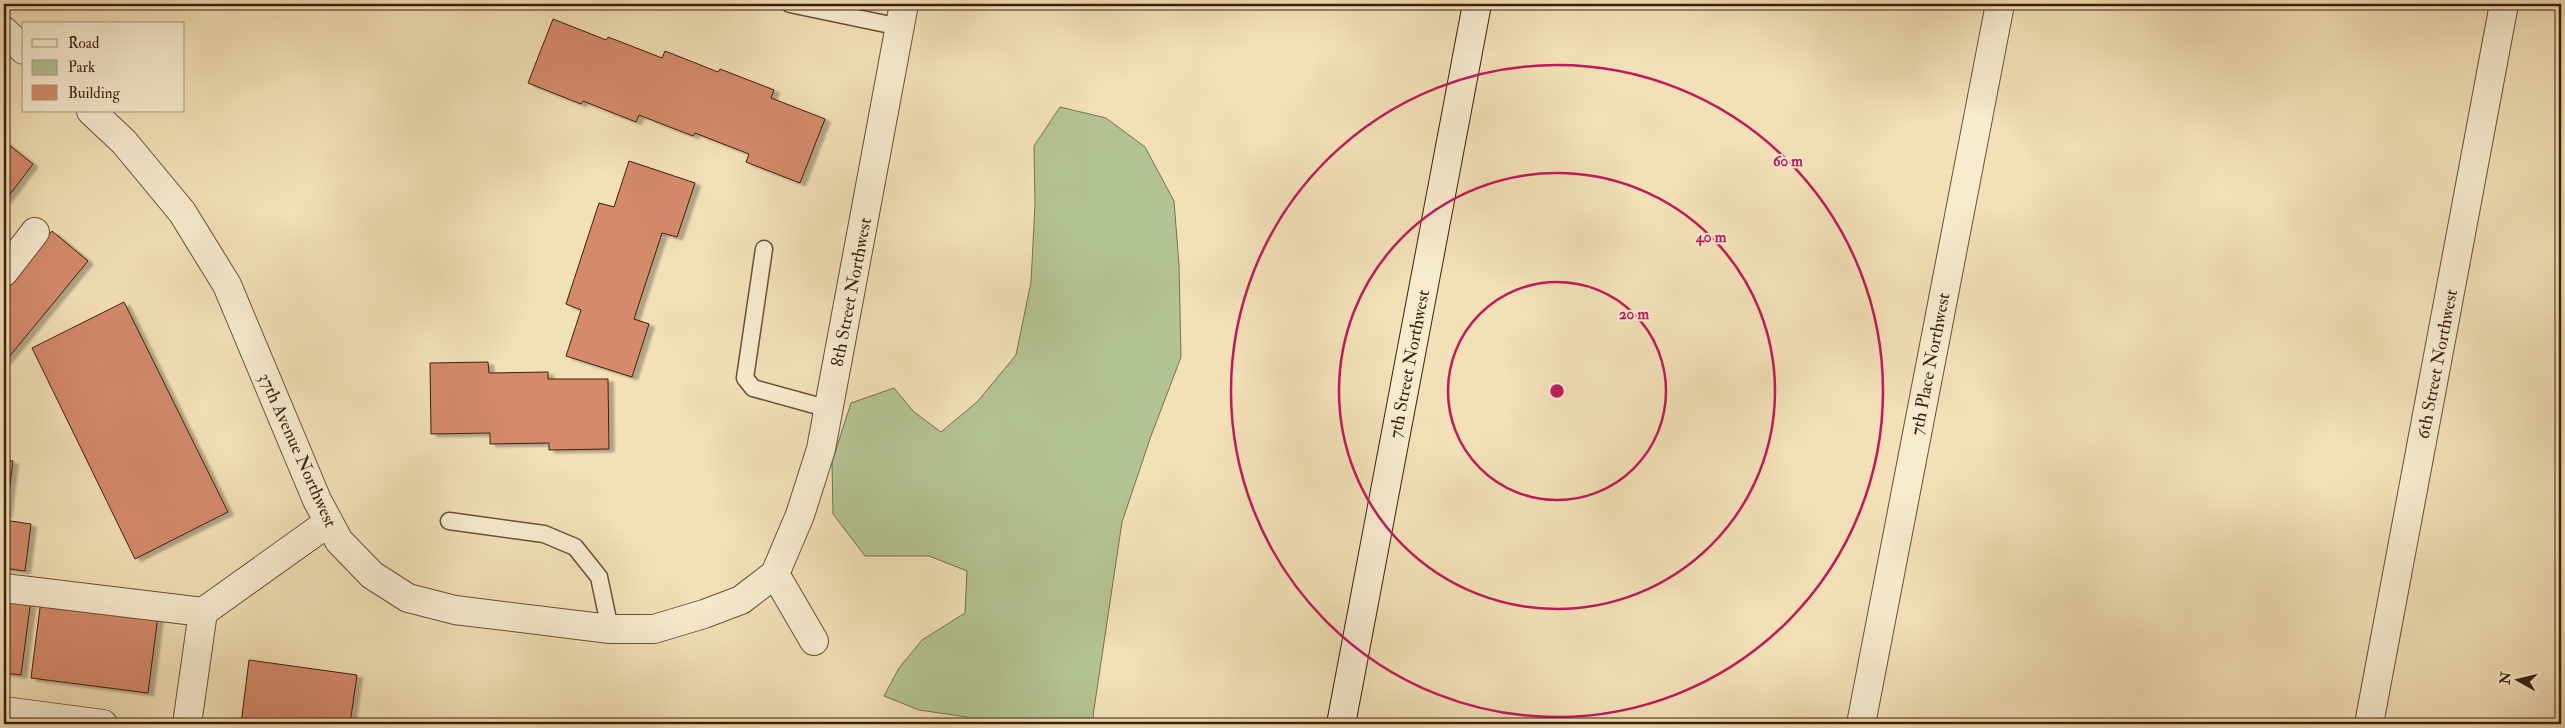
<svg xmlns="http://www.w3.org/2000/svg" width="2565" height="728" font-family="'IM FELL Double Pica',serif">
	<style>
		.green { fill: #b4c393; stroke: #787150 }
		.building { fill: #d58a6c; stroke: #3d1f0c; filter: url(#shadow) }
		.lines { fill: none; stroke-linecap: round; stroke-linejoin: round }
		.lane-casing { stroke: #6a4f37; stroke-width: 19 }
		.street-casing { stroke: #6a4f37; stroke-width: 30 }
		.secondary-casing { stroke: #3d1f0c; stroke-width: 30 }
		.lane { stroke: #f7ebd0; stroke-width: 16 }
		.street { stroke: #f7ebd0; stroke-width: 28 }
		.secondary { stroke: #f7ebd0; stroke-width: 28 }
		.ring { fill: none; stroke: #c2185b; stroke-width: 2.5 }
		.labels { text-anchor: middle; stroke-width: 4; stroke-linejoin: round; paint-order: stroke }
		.street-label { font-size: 18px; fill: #3d1f0c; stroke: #f7ebd0 }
		.centre { fill: #c2185b; stroke: #f7ebd0; stroke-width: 2.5 }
		.ring-label { font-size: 15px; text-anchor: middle; font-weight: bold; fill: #c2185b; stroke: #f7ebd0; stroke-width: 4; stroke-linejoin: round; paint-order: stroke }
	</style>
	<defs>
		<filter id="shadow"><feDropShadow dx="5.5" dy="3" stdDeviation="1" flood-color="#0004"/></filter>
	</defs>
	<rect width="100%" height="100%" fill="#f2e0b7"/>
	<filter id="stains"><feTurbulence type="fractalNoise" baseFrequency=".004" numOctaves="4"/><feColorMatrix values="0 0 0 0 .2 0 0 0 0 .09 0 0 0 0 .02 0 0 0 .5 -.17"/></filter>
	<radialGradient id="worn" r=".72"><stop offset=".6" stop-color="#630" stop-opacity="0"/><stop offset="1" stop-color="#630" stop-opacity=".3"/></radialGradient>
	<!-- green -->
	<path class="green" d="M 1060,107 L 1106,118 L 1145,147 L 1174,201 L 1179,265 L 1181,357 L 1151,436 L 1122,522 L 1093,716 L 1096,724 L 971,724 L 967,717 L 919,710 L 884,696 L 899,668 L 922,640 L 965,613 L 967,571 L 929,556 L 865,556 L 833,514 L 832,462 L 851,403 L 894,388 L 914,412 L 941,432 L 977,402 L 1016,355 L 1031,282 L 1035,205 L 1034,146 Z"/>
	<!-- building -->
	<path class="building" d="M 553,19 L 606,40 L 608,37 L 662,58 L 665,51 L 718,72 L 720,69 L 774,90 L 771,98 L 825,119 L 800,183 L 746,162 L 749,154 L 695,133 L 693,136 L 639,115 L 636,122 L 583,101 L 581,104 L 528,83 Z
		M 4,141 L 33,164 L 4,202 Z
		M 629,161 L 695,183 L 677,237 L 662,233 L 634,319 L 649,324 L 632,377 L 566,356 L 581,310 L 566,304 L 599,203 L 614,207 Z
		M 52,231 L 88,261 L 4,363 L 4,288 Z
		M 124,302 L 228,512 L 135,559 L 32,348 Z
		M 488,362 L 489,373 L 548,372 L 548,379 L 608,379 L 609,449 L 549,450 L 549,443 L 490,444 L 490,433 L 431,434 L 430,363 Z
		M 4,460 L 13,461 L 6,516 L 4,515 Z
		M 4,520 L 31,524 L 25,571 L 4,568 Z
		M 4,595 L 31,599 L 21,675 L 4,673 Z
		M 41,600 L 158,616 L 148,693 L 31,678 Z
		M 249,660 L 357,675 L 350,724 L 241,724 Z"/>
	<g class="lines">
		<defs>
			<path id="lane" d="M 790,4 L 900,27
				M 764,249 L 745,378 L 753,388 L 829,409
				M 449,521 L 544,534 L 575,547 L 599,577 L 610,629"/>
			<path id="street" d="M 4,31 L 24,50
				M 91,111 L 124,142 L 182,212 L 227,285 L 317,500 L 339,541 L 372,575 L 408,598 L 455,610 L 610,629 L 654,629 L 704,614 L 741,600 L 775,574 L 800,515 L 821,449 L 904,4
				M 4,272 L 35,232
				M 775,574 L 814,641
				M 4,588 L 203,612
				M 4,711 L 103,724
				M 187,724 L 203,612 L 329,522
				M 1861,724 L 2000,4
				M 2369,724 L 2504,4"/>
			<path id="secondary" d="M 1341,724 L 1477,4"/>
		</defs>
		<!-- lane casing -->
		<use href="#lane" class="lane-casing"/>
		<!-- street casing -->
		<use href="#street" class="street-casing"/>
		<!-- secondary casing -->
		<use href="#secondary" class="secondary-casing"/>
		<!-- lane -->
		<use href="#lane" class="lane"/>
		<!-- street -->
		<use href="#street" class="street"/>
		<!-- secondary -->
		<use href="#secondary" class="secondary"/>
	</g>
	<!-- distance rings -->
	<g class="ring">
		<circle cx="1557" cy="391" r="109"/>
		<circle cx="1557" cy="391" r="218"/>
		<circle cx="1557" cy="391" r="326"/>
	</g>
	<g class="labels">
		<!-- street labels -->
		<g class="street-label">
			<text transform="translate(851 292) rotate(-79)" y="6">8th Street Northwest</text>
			<text transform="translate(1409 364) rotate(-79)" y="6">7th Street Northwest</text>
			<text transform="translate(1930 364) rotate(-79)" y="6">7th Place Northwest</text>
			<text transform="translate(2437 364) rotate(-79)" y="6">6th Street Northwest</text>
			<text transform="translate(298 450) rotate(66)" y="6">37th Avenue Northwest</text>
		</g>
	</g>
	<circle cx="1557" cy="391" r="8" class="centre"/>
	<g class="ring-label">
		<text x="1788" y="166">60 m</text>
		<text x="1711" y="242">40 m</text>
		<text x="1634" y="319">20 m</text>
	</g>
	<!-- margin -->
	<rect width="2565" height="728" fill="none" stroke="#f2e0b7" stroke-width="20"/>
	<rect x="5" y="5" width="2555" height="718" fill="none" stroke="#3d1f0c" stroke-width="2.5"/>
	<rect x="10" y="10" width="2545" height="708" fill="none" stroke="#3d1f0c"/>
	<!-- legend -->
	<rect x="22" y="22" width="162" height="90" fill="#f7ebd0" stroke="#ad9982"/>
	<rect x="32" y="39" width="25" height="8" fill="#f7ebd0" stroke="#ad9982"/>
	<text x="68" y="48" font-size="15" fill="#3d1f0c">Road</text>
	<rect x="32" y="60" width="25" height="15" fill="#b4c393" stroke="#ad9982"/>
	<text x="68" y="72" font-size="15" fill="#3d1f0c">Park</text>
	<rect x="32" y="85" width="25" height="15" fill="#d58a6c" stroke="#ad9982"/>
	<text x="68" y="98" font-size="15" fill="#3d1f0c">Building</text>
	<!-- north arrow -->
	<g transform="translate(2518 680) rotate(278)" stroke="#f7ebd0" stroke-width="4" paint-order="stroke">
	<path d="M0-4L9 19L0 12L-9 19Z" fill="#3d1f0c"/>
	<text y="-8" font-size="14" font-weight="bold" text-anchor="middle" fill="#3d1f0c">N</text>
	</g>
	<rect width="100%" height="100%" filter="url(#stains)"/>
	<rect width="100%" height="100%" fill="url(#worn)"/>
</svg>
